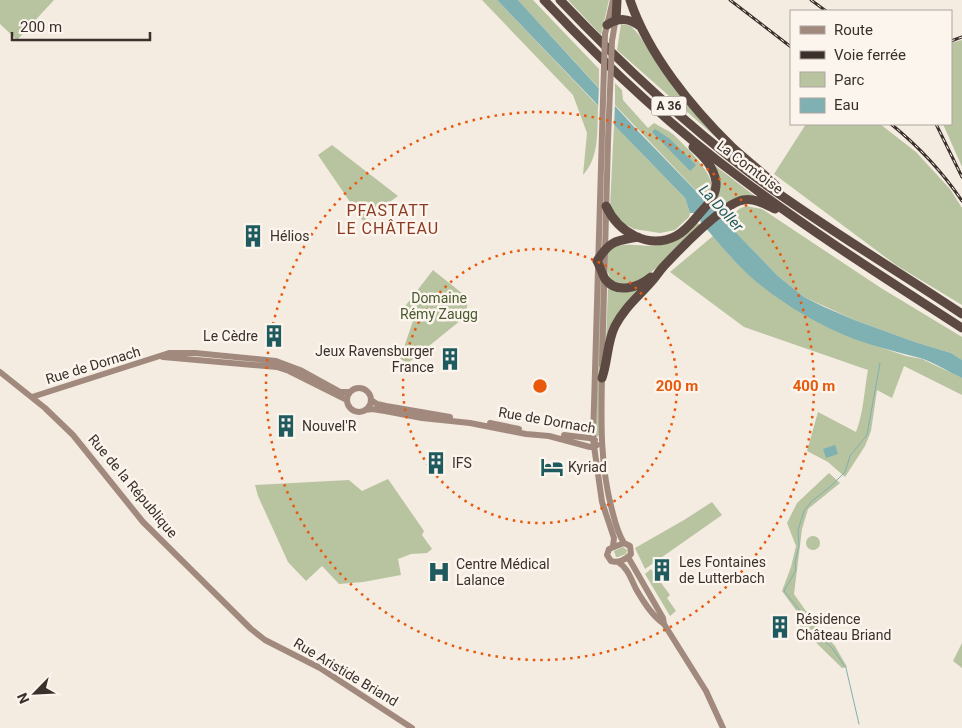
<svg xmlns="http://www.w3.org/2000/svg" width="962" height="728" font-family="Roboto,sans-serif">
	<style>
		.green { fill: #b8c4a0 }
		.water { fill: #7fb0b2 }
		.pier { fill: #f4ebe1 }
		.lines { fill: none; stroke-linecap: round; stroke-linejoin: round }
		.stream { stroke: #7fb0b2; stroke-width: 1 }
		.secondary { stroke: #a18a7d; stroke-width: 6 }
		.highway { stroke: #5c4a42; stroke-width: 9 }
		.rail-casing { stroke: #3b302b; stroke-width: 3 }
		.rail { stroke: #fbf5ee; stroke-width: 1; stroke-dasharray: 4; stroke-linecap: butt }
		.secondary-bridge { stroke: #a18a7d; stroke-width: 6 }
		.ring { fill: none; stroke: #e8590c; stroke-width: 2.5; stroke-dasharray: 2.5 5 }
		.labels { text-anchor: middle; stroke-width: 5; stroke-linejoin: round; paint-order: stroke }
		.shield { fill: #fbf5ee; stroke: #756b66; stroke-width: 1 }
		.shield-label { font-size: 12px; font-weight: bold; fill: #3b302b }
		.street-label { font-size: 14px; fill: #3b302b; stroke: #fbf5ee }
		.poi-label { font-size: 14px; fill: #3b302b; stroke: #fbf5ee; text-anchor: start }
		.park-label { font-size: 14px; fill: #4a5a2e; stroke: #fbf5ee }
		.water-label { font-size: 15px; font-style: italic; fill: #1f5a5e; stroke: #fbf5ee }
		.quarter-label { font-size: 16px; letter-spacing: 1px; fill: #8c3b22; stroke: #fbf5ee }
		.centre { fill: #e8590c; stroke: #fbf5ee; stroke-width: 2.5 }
		.ring-label { font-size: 15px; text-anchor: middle; font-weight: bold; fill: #e8590c; stroke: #fbf5ee; stroke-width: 5; stroke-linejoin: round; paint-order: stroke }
	</style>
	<rect width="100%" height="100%" fill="#f4ebe1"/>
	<!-- green -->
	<path class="green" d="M 0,0 L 54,0 L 17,40 L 0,24 Z
		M 482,0 L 497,0 L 598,106 C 597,129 600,157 583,175 L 587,133 L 573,95 Z
		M 518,0 L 533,0 L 599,69 L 599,88 Z
		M 568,0 L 609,0 L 601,35 Z
		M 621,24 L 631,26 L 639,35 L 659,67 L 719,140 L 617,50 Z
		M 962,40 L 962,167 L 943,124 L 951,124 L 951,43 Z
		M 615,83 L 622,90 L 623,100 L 648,128 L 654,123 C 660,127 668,130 674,135 C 684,145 708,168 711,182 C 713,189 710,194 705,200 L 615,105 Z
		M 806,124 L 880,124 L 916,152 L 950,189 L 962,208 L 962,305 L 896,265 L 774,174 Z
		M 614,125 L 685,198 L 690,213 L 689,217 L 675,230 L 660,233 L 634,229 L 618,221 L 610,208 Z
		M 332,145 L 398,196 L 363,221 L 318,155 Z
		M 713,164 L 756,197 L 717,212 L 711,206 Z
		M 746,206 L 762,209 L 881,288 L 962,337 L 962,360 L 951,353 L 915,342 L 857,321 L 804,297 L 778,276 L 721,217 L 727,214 L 732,216 L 739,209 Z
		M 697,222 L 701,227 C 687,239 646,281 631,285 C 624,287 613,285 610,278 C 606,271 608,258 608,251 C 625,239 642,249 661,245 C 676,242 686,232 697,222 Z
		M 713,236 L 732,258 L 853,338 L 906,356 L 922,359 L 962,378 L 962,395 L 904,366 L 892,398 L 877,390 L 871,431 L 865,446 L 845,477 L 828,462 L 807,451 L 818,412 L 856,432 C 864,411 864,391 868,370 L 744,327 L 670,272 Z
		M 433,270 L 468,298 L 466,316 L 408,363 L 400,359 L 415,315 L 403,309 Z
		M 599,276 L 602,279 L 599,435 L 596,438 Z
		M 644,285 L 606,342 L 608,286 Z
		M 829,473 L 840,483 L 808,509 L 802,529 L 794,594 L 815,624 L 835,646 L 847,667 L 842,668 L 800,627 L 798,613 L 782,591 L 791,567 L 796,546 L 787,523 L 797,503 Z
		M 388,479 L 424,531 L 422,535 L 432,549 L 427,553 L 411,554 L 398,559 L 401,575 L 363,582 L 339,584 L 322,566 L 306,581 L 288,562 L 258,496 L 255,485 L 349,480 L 362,491 Z
		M 712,502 L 722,515 L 645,569 L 635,548 L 684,520 Z
		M806 543a7 7 0 1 1 14 0a7 7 0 1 1-14 0Z
		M 623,547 L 627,550 L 626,554 L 618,557 L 616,557 L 614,551 Z
		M 651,569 L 670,595 L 667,598 L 676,611 L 670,616 L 645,574 Z
		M 962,643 L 962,668 L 953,661 Z"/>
	<!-- water -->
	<path class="water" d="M 497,0 L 518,0 L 637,130 L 778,276 L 804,297 L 824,307 L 857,321 L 915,342 L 951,353 L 962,360 L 962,378 C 948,372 934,362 920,358 C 898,352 876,347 854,339 C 818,325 781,303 752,278 C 733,261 717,241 700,221 L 701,220 L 694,213 L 690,213 L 685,198 L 614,125 L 595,102 Z
		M 655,129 L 670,139 L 696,165 L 690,171 L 652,132 Z
		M 835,445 L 838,454 L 826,458 L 823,449 Z"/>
	<!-- pier -->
	<path class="pier" d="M 599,84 L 615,102 L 614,129 L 598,110 Z"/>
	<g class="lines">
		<!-- stream -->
		<path class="stream" d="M 859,724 L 846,668 L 833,649 L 827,643 L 820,641 L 806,631 L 802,626 L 801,612 L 784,591 L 796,570 L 795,562 L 799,546 L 798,530 L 804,511 L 812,501 L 831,486 L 845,472 L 850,456 L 867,435 L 880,363"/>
		<!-- secondary -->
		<path class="secondary" d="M 605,34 L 613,0
			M 612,41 L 616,17
			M 602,133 L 593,439 L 602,502 L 614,538 L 613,546
			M 163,357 L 277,367 L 289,371 L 347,400
			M 602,365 L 608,140
			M 0,372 L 45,408 L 73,435 L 143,522 L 251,629 L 265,640 L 320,668 L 412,728
			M 602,375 C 601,421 600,465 612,510 C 615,521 617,532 624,543
			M347 400a12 12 0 1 1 24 0a12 12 0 1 1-24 0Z
			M 32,397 L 169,353 L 195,353 L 276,361 L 300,370 L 340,392 L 350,392
			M 371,400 L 377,404 L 386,406 L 450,417
			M 365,410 L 372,409 L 385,411 L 422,418 L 470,423 L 526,434 L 549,436 L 590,447 L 593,447 L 597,445
			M 490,423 L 519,429
			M 564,435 L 589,438 L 595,440
			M 624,543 L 630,546 L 631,554 C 626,560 618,563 611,561 L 607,555 L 609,549 Z
			M 628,557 L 663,618 L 664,624 L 706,691 L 723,728
			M 618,562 C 628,568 631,579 636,589 C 643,601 652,616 664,624"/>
		<!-- highway -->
		<path class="highway" d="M 544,0 C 605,65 671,127 743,180 C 813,233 888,280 962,328
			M 560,0 C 619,62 682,121 750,173 C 818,224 892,267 962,314
			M 630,0 C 648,54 692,108 732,147 C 747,161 764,173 778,188
			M 616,20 L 617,0
			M 607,25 C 619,17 629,18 641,27
			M 606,206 C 618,232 648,250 676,236 C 686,231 694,220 701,212 C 709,203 717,195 716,182 C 714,167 704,157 693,147
			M 638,237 C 616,241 610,240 597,261 C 600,266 602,274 605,279 C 617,295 639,287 651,277
			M 602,378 C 608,361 607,342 615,326 C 624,308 639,296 652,281 C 656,277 659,271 664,266 C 678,251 724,203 743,200 C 755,198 765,204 775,209"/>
		<defs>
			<path id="rail" d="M 730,0 L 791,47
				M 811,0 L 826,11
				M 951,41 L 962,37
				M 891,124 C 918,146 942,171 962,201
				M 936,124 L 962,177"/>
		</defs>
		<!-- rail casing -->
		<use href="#rail" class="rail-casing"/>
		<!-- rail -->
		<use href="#rail" class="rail"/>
		<!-- secondary-bridge -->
		<path class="secondary-bridge" d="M 602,133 L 605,34
			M 608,140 L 612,41"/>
	</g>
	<!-- distance rings -->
	<g class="ring">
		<circle cx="540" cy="386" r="137"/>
		<circle cx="540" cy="386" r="274"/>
	</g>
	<!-- icons -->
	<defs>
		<symbol id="building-bare" viewBox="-9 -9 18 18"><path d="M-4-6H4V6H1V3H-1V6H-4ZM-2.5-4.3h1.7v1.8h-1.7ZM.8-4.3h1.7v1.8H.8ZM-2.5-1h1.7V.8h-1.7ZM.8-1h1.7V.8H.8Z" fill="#1f5a5e" stroke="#fbf5ee" stroke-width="2.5" paint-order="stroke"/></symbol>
		<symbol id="hotel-bare" viewBox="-9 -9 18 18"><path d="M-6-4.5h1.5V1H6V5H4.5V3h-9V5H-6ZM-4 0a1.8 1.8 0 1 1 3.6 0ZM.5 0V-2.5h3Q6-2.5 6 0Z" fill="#1f5a5e" stroke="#fbf5ee" stroke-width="2.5" paint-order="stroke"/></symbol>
		<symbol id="hospital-bare" viewBox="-9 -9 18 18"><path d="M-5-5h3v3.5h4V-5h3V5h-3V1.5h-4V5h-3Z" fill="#1f5a5e" stroke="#fbf5ee" stroke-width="2.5" paint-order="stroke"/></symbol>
	</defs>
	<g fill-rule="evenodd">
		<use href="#building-bare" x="237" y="220" width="32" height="32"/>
		<use href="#building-bare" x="258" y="320" width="32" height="32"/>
		<use href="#building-bare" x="434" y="343" width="32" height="32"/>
		<use href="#building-bare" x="270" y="410" width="32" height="32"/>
		<use href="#building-bare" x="420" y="447" width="32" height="32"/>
		<use href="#hotel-bare" x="536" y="451" width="32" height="32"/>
		<use href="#building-bare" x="646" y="554" width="32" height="32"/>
		<use href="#hospital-bare" x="423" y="556" width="32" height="32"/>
		<use href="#building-bare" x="764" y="611" width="32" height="32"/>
	</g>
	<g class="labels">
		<!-- shield labels -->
		<rect class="shield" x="651.5" y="96.5" width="35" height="19" rx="4"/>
		<g class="shield-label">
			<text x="669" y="110">A 36</text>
		</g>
		<!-- street labels -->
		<g class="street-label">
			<text transform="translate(750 167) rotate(37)" y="5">La Comtoise</text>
			<text transform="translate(93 365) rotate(-17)" y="5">Rue de Dornach</text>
			<text transform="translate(547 420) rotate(10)" y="5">Rue de Dornach</text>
			<text transform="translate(133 486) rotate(50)" y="5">Rue de la République</text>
			<text transform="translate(346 672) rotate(31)" y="5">Rue Aristide Briand</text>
		</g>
		<!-- poi labels -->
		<g class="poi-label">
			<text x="270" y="241">Hélios</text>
			<text x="258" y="341" text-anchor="end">Le Cèdre</text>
			<text x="434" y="356" text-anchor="end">Jeux Ravensburger<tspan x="434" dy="16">France</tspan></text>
			<text x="302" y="431">Nouvel'R</text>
			<text x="452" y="468">IFS</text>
			<text x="568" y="472">Kyriad</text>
			<text x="679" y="567">Les Fontaines<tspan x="679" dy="16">de Lutterbach</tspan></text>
			<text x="456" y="569">Centre Médical<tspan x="456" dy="16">Lalance</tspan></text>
			<text x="796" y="624">Résidence<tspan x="796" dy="16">Château Briand</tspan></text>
		</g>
		<!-- park labels -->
		<g class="park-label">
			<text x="439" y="303">Domaine<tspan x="439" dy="16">Rémy Zaugg</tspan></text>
		</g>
		<!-- water labels -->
		<g class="water-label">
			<text transform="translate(721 208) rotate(47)" y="5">La Doller</text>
		</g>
		<!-- quarter labels -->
		<g class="quarter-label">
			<text x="388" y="216">PFASTATT<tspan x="388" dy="18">LE CHÂTEAU</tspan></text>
		</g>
	</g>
	<circle cx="540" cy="386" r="8" class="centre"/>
	<g class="ring-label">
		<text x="677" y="391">200 m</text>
		<text x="814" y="391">400 m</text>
	</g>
	<!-- legend -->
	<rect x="790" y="10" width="162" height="115" fill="#fbf5ee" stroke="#aea6a0"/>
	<rect x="800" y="26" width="25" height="8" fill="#a18a7d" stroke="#aea6a0"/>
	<text x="834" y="35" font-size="15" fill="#3b302b">Route</text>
	<rect x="800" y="51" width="25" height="8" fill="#3b302b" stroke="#aea6a0"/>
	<text x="834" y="60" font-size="15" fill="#3b302b">Voie ferrée</text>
	<rect x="800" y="72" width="25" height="15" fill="#b8c4a0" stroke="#aea6a0"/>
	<text x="834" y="85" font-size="15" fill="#3b302b">Parc</text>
	<rect x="800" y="98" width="25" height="15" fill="#7fb0b2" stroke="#aea6a0"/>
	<text x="834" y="110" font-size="15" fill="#3b302b">Eau</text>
	<!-- north arrow -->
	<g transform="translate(35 693) rotate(246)" stroke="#fbf5ee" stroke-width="4" paint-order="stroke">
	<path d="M0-4L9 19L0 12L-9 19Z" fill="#3b302b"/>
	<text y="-8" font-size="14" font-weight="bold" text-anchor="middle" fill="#3b302b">N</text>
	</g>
	<!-- scale -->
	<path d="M12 32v8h138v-8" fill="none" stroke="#3b302b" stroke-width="2.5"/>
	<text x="20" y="32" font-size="15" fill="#3b302b" stroke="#fbf5ee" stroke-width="4" paint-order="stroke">200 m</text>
</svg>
